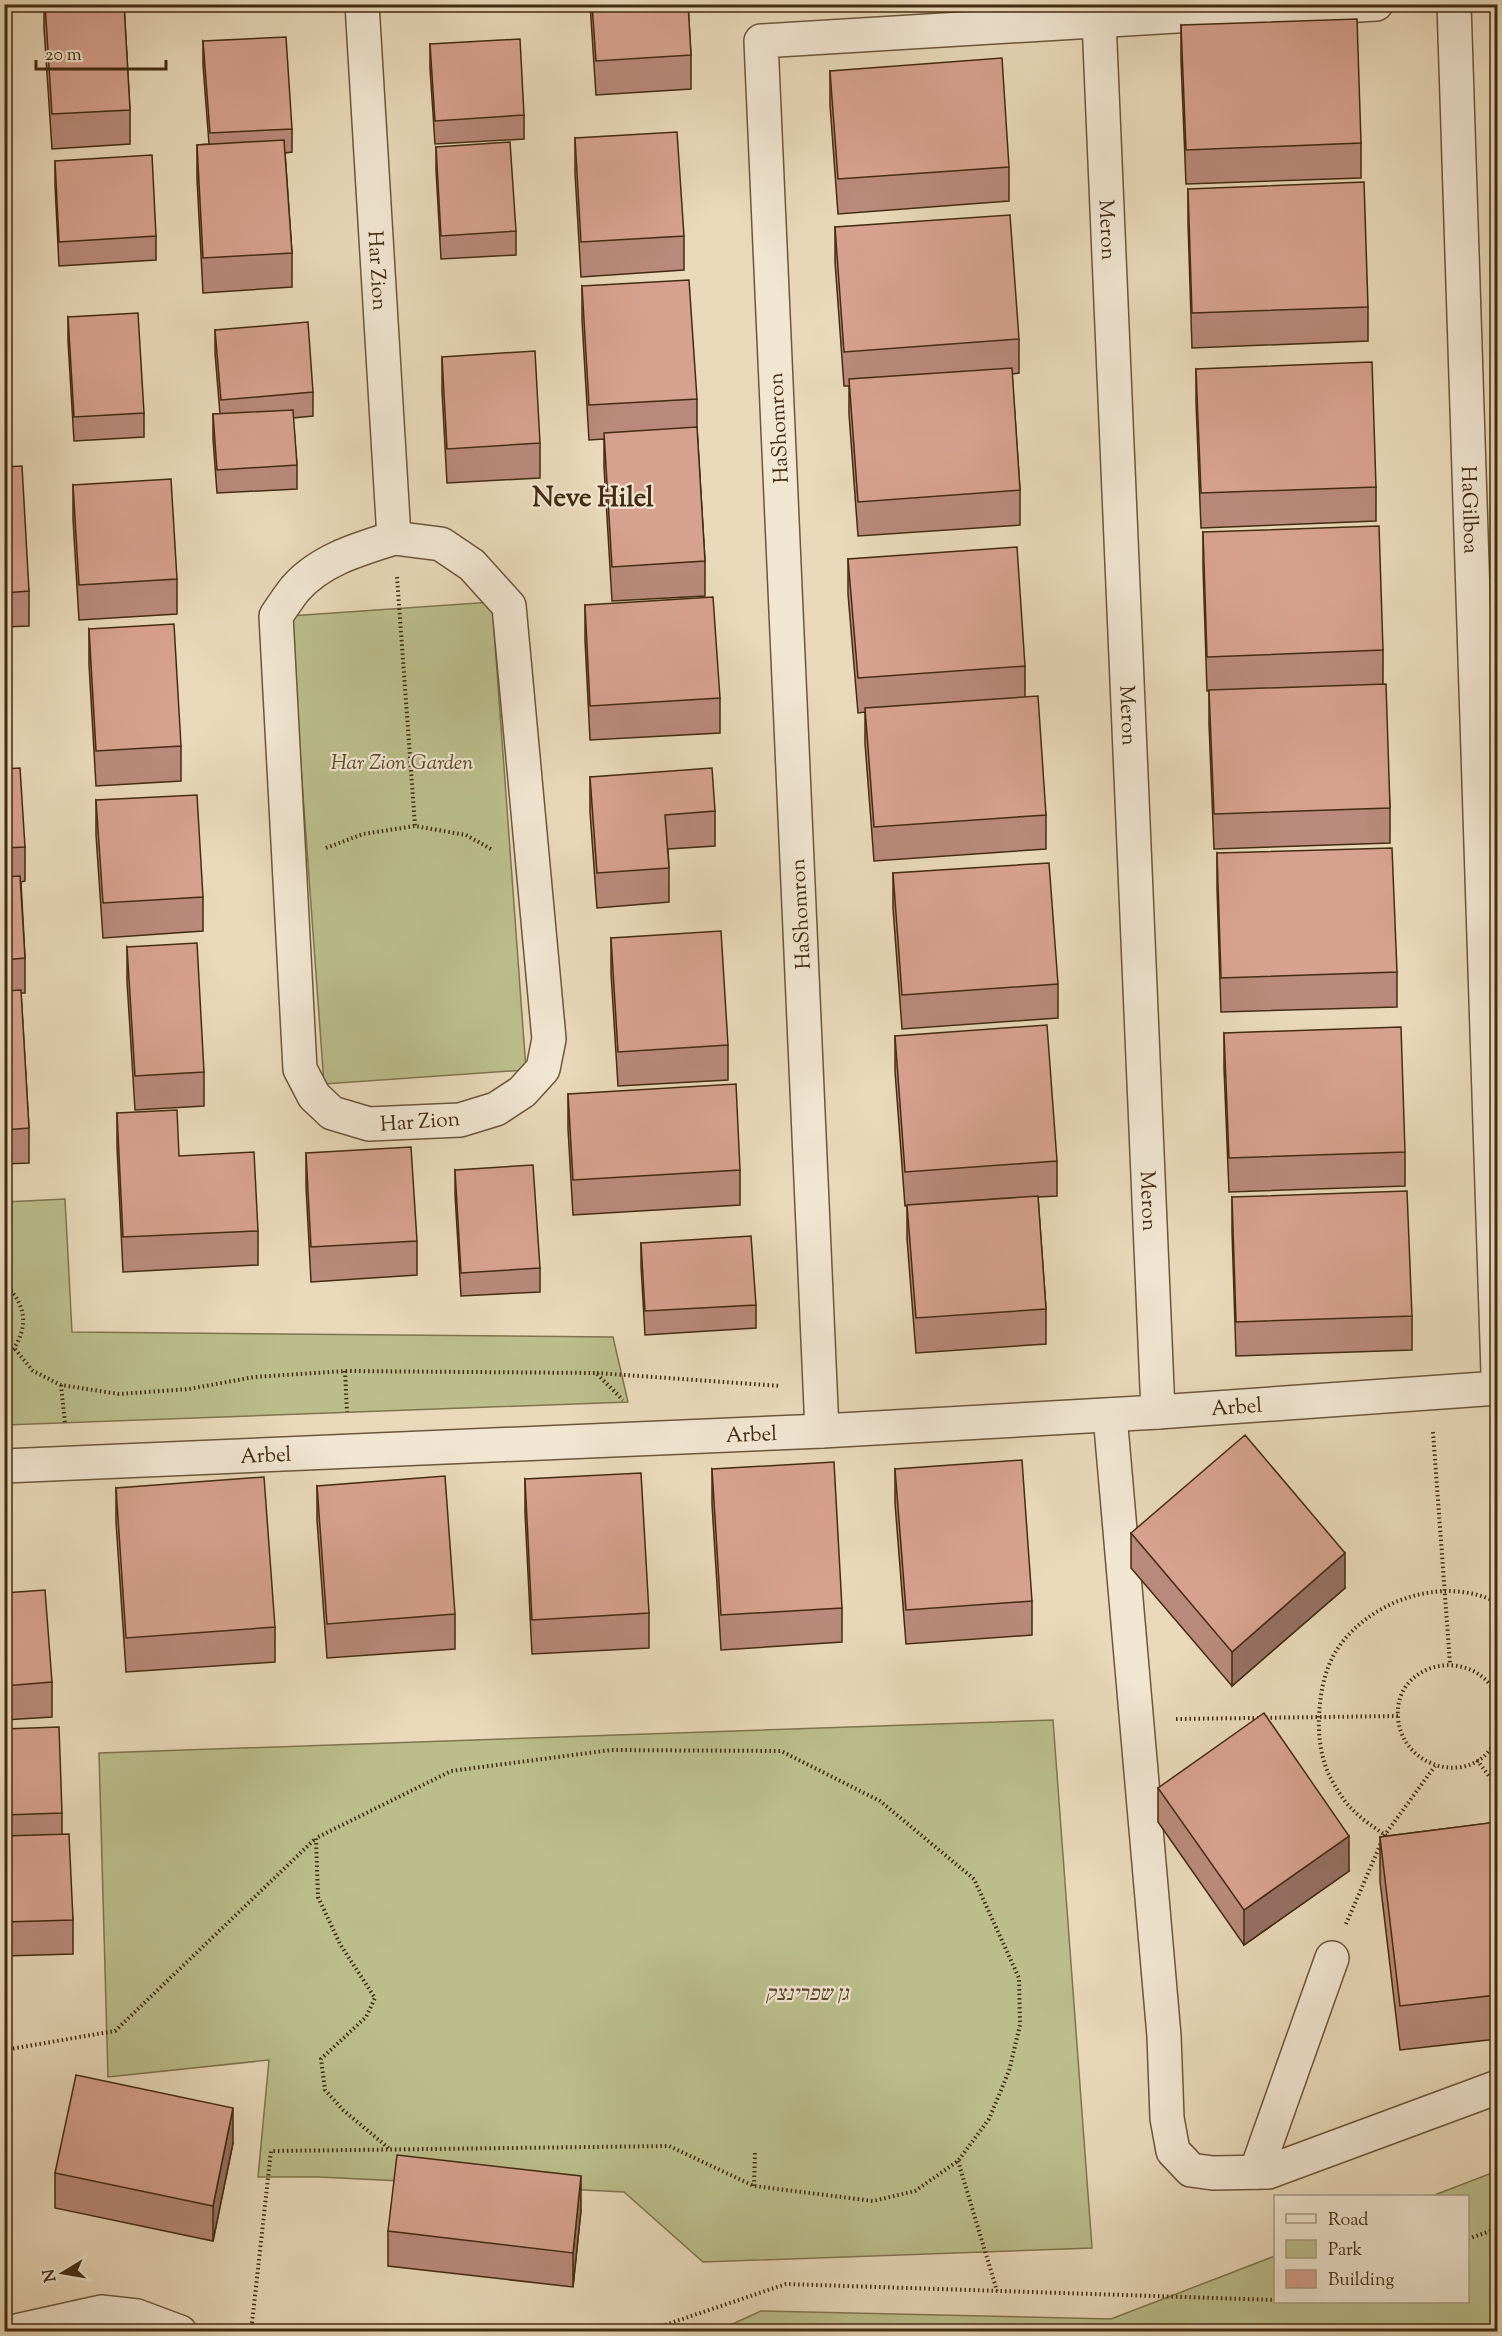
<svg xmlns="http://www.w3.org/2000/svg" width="1502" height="2336" font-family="'Sorts Mill Goudy','Frank Ruhl Libre',serif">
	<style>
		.green { fill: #bbbe8c; stroke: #7f744e; stroke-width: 1.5 }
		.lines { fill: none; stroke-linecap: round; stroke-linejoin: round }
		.minor-casing { stroke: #6c563b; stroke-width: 36 }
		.path { stroke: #432b11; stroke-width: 4; stroke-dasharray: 1.5 3; stroke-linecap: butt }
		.minor { stroke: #f1e6d2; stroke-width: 33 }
		.wall { fill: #b98a7b; stroke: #432b11; stroke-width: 1.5 }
		.shaded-wall { fill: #967164; stroke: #432b11; stroke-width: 1.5 }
		.building { fill: #d7a18f; stroke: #432b11; stroke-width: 1.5 }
		.labels { text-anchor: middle; stroke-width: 4.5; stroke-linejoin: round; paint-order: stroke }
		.street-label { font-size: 21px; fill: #432b11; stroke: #f1e6d2 }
		.park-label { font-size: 21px; font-style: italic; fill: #5b482a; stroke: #f1e6d2 }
		.district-label { font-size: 27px; font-weight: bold; fill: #432b11; stroke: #f1e6d2 }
	</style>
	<rect width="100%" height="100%" fill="#e9d9ba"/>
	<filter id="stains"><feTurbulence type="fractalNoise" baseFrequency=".00333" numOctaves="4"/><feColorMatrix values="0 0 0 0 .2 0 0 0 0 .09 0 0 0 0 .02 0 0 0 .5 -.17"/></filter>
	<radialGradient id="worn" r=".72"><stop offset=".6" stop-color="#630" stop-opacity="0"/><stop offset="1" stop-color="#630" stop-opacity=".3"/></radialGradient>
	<!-- green -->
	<path class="green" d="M 492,602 L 526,1070 L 324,1084 L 290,616 Z
		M 65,1199 L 72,1332 L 613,1337 L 628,1402 L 5,1425 L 5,1202 Z
		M 1053,1720 L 1092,2248 L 703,2262 L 624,2192 L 320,2177 L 258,2177 L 269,2060 L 108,2077 L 99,1753 Z
		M 1497,2171 L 1497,2331 L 717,2331 L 761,2311 L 1111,2319 L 1275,2256 L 1276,2302 L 1468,2302 L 1468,2196 L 1432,2196 Z"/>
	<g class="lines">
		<defs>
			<g id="minor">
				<path id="s1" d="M 362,4 L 394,538"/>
				<path id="s2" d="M 1454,4 L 1498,1374"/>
				<path id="s3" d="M 1099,20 L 1158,1412"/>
				<path d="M 394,538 L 441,544 L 472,565 L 509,606 L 549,1039 L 543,1069 L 522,1092 L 496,1109 L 460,1120 L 369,1124 L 332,1113 L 314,1096 L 300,1069 L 276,616 C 282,607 288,598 295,589 C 320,560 359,549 394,538 Z"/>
				<path d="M 1110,1415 L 1164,2036 L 1167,2118 L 1173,2151 L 1191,2170 L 1213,2173 L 1268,2172 L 1498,2087"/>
				<path d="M 822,1431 L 761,41 L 1376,4"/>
				<path id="s4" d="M 4,1466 L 822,1431 L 1158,1412 L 1498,1388"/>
				<path d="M 1256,2172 L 1332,1958"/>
				<path d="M 11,2332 L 101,2312 L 137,2316 L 180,2332"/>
			</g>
		</defs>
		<!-- minor casing -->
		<use href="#minor" class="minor-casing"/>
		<!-- path -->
		<path class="path" d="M 397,577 L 415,826
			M 326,848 L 363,834 L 415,826 L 466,835 L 491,849
			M 4,1284 C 30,1306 29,1336 4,1359
			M 15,1349 L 33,1371 L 61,1385 L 119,1394 L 189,1389 L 254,1377 L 345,1371 L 596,1373 L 623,1400
			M 345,1371 L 347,1412
			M 597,1373 L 781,1386
			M 61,1385 L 65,1423
			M 1433,1432 L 1450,1664
			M 1498,1698 C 1475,1644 1393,1661 1398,1718 C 1403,1773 1481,1788 1498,1734
			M 1176,1719 L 1398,1716
			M 1477,1760 L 1498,1788
			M 1384,1836 L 1435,1766
			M 1391,1837 L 1385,1835 C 1374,1827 1361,1819 1352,1809 C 1343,1801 1335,1786 1329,1775 C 1321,1758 1318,1735 1319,1717 C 1320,1694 1324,1671 1336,1651 C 1368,1601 1443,1574 1498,1603
			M 1346,1924 L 1381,1843
			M 4,2050 L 115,2031 L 316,1838
			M 958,2161 L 997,2291
			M 754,2186 L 755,2152
			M 1468,2239 L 1498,2228
			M 251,2332 L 271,2151 L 669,2146 L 754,2186 L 873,2201 L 915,2191 L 958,2161 L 989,2119 L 1009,2071 L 1020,2025 L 1019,1978 L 974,1879 L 880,1801 L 781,1751 L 611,1750 L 451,1771 L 316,1838 L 318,1897 L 340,1944 L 375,1998 L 366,2017 L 321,2059 L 325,2090 L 343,2110 L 391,2150
			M 644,2332 L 786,2284 L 1276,2300"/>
		<!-- minor -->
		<use href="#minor" class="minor"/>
	</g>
	<!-- wall -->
	<path class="wall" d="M 44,4 L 124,4 L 130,110 L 130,144 L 52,149 L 44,28 Z
		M 590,4 L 688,4 L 691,55 L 691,89 L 596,95 Z
		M 1181,25 L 1361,143 L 1361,178 L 1186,184 L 1181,60 Z
		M 203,41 L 292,129 L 292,152 L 285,153 L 292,253 L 292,287 L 203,293 L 197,179 L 197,145 L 209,144 L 203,65 Z
		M 430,44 L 524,115 L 524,139 L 435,144 L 430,68 Z
		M 830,71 L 1009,167 L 1009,201 L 838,214 L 830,105 Z
		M 575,138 L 684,236 L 684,270 L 581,277 L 575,173 Z
		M 436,147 L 516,231 L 516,255 L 441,259 L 436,170 Z
		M 55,161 L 156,236 L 156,260 L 59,266 L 55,185 Z
		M 1188,189 L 1368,307 L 1368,341 L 1192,348 L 1188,223 Z
		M 835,227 L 1019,339 L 1019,373 L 1012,374 L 1020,490 L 1020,525 L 858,536 L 849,414 L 849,386 L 844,386 L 835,262 Z
		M 582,286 L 697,399 L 697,427 L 705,561 L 705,596 L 612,601 L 604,467 L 604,439 L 589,440 L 582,320 Z
		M 68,317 L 144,413 L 144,437 L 74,441 L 68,341 Z
		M 215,330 L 313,392 L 313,416 L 293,418 L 297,465 L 297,489 L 217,493 L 213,438 L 213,414 L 220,414 L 215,353 Z
		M 442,357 L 540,443 L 540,478 L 447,483 L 442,391 Z
		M 1196,369 L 1376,487 L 1376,521 L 1201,528 L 1196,403 Z
		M 4,467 L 29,591 L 29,626 L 4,627 Z
		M 73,485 L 177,579 L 177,614 L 79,620 L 73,519 Z
		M 1203,532 L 1383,650 L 1383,684 L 1390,808 L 1390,843 L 1214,849 L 1209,724 L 1209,691 L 1207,691 L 1203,567 Z
		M 848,559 L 1025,666 L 1025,696 L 1046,815 L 1046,849 L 874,861 L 865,743 L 865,712 L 858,713 L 848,594 Z
		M 585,605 L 720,698 L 720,733 L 590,740 L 585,640 Z
		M 89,629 L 181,746 L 181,781 L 96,786 L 89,664 Z
		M 4,702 L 6,731 L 6,765 L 4,766 Z
		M 4,769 L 25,847 L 25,881 L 21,882 L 25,958 L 25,993 L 21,993 L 29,1128 L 29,1163 L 4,1164 Z
		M 590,777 L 715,811 L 715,846 L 668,849 L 669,868 L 669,902 L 597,908 L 590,812 Z
		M 96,800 L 203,897 L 203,931 L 103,938 L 96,835 Z
		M 1217,853 L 1397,972 L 1397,1007 L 1221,1012 L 1217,888 Z
		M 893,873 L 1058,984 L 1058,1018 L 902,1029 L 893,908 Z
		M 611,938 L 728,1045 L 728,1080 L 618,1086 L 611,973 Z
		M 127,947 L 204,1072 L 204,1106 L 135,1110 L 127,981 Z
		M 1224,1033 L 1405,1152 L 1405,1186 L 1229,1192 L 1224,1068 Z
		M 895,1036 L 1057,1161 L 1057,1196 L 1038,1197 L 1046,1309 L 1046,1344 L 916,1353 L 907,1239 L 907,1206 L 905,1206 L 895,1071 Z
		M 568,1094 L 740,1170 L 740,1205 L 573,1215 L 568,1129 Z
		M 117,1113 L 179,1156 L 258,1231 L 258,1265 L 123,1272 L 117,1147 Z
		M 306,1153 L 417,1241 L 417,1275 L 311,1282 L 306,1187 Z
		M 455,1170 L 540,1268 L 540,1292 L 461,1296 L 455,1194 Z
		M 1232,1197 L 1412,1316 L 1412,1350 L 1236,1356 L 1232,1231 Z
		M 641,1243 L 756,1305 L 756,1328 L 645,1335 L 641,1266 Z
		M 712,1469 L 842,1608 L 842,1642 L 721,1650 L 712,1504 Z
		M 895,1469 L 1032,1601 L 1032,1635 L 906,1644 L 895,1503 Z
		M 525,1479 L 649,1613 L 649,1648 L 532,1654 L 525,1513 Z
		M 317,1486 L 455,1614 L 455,1649 L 327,1658 L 317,1520 Z
		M 116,1488 L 275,1627 L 275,1662 L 126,1672 L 116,1522 Z
		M 1131,1533 L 1345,1588 L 1232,1686 L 1131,1568 Z
		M 4,1593 L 52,1682 L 52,1717 L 4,1720 Z
		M 4,1729 L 62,1813 L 62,1834 L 73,1920 L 73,1954 L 4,1956 Z
		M 1158,1788 L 1349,1871 L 1244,1945 L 1158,1822 Z
		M 1497,1822 L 1497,2039 L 1400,2050 L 1380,1881 L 1380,1837 Z
		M 233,2143 L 213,2241 L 55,2208 L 55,2173 Z
		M 581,2210 L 573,2287 L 388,2266 L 388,2231 Z"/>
	<!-- shaded-wall -->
	<path class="shaded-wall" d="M 1345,1553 L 1345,1588 L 1232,1686 L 1232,1652 Z
		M 1349,1836 L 1349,1871 L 1244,1945 L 1244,1910 Z
		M 233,2108 L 233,2143 L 213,2241 L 213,2206 Z
		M 581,2176 L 581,2210 L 573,2287 L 573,2253 Z"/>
	<!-- building -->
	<path class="building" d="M 45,4 L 124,4 L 130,110 L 52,114 Z
		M 592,4 L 688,4 L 691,55 L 596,61 Z
		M 1357,19 L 1361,143 L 1186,150 L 1181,25 Z
		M 286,37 L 292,129 L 210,133 L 203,41 Z
		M 520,39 L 524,115 L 435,121 L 430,44 Z
		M 1002,58 L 1009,167 L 838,179 L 830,71 Z
		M 677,132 L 684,236 L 581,242 L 575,138 Z
		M 284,140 L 292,253 L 203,258 L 197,145 Z
		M 510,142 L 516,231 L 441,236 L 436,147 Z
		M 152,155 L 156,236 L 59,242 L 55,161 Z
		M 1364,182 L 1368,307 L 1192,313 L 1188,189 Z
		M 1010,215 L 1019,339 L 844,352 L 835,227 Z
		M 689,280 L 697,399 L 589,405 L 582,286 Z
		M 138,313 L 144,413 L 74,417 L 68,317 Z
		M 308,322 L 313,392 L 221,400 L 215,330 Z
		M 535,351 L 540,443 L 447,449 L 442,357 Z
		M 1372,362 L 1376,487 L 1201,493 L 1196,369 Z
		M 1012,368 L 1020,490 L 858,502 L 849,379 Z
		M 293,410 L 297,465 L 217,470 L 213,414 Z
		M 697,427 L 705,561 L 612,567 L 604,433 Z
		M 22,466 L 29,591 L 4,593 L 4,467 Z
		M 171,479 L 177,579 L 79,585 L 73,485 Z
		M 1379,526 L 1383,650 L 1207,657 L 1203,532 Z
		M 1017,547 L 1025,666 L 858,678 L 848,559 Z
		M 713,597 L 720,698 L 590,706 L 585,605 Z
		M 174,624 L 181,746 L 96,751 L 89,629 Z
		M 1386,684 L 1390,808 L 1214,814 L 1209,690 Z
		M 1038,696 L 1046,815 L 874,827 L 865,708 Z
		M 4,702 L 6,731 L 4,731 Z
		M 20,768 L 25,847 L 4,848 L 4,769 Z
		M 712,768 L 715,811 L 665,815 L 669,868 L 597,873 L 590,777 Z
		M 197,795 L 203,897 L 103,903 L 96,800 Z
		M 1392,848 L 1397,972 L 1221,978 L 1217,853 Z
		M 1049,863 L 1058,984 L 902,995 L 893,873 Z
		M 20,876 L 25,958 L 4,960 L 4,877 Z
		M 721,931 L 728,1045 L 618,1052 L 611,938 Z
		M 197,943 L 204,1072 L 135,1076 L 127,947 Z
		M 21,990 L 29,1128 L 4,1130 L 4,991 Z
		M 1047,1025 L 1057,1161 L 905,1172 L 895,1036 Z
		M 1401,1027 L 1405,1152 L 1229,1158 L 1224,1033 Z
		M 736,1084 L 740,1170 L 573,1180 L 568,1094 Z
		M 177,1110 L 179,1156 L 254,1152 L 258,1231 L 123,1237 L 117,1113 Z
		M 411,1147 L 417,1241 L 311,1247 L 306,1153 Z
		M 533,1165 L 540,1268 L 461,1273 L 455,1170 Z
		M 1407,1191 L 1412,1316 L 1236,1322 L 1232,1197 Z
		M 1038,1196 L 1046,1309 L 916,1318 L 907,1205 Z
		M 751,1236 L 756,1305 L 645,1311 L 641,1243 Z
		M 1245,1435 L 1345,1553 L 1232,1652 L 1131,1533 Z
		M 1022,1460 L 1032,1601 L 906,1610 L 895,1469 Z
		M 834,1462 L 842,1608 L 721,1615 L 712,1469 Z
		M 641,1473 L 649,1613 L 532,1620 L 525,1479 Z
		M 445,1476 L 455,1614 L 327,1624 L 317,1486 Z
		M 264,1477 L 275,1627 L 126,1638 L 116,1488 Z
		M 45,1590 L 52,1682 L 4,1686 L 4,1593 Z
		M 1264,1713 L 1349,1836 L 1244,1910 L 1158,1788 Z
		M 59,1727 L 62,1813 L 4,1815 L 4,1729 Z
		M 1497,1822 L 1497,1995 L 1400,2006 L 1380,1837 Z
		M 69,1834 L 73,1920 L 4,1922 L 4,1836 Z
		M 76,2075 L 233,2108 L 213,2206 L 55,2173 Z
		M 397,2155 L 581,2176 L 573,2253 L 388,2231 Z"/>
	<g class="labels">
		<!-- street labels -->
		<g class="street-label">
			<text dy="7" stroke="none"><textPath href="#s3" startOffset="210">Meron</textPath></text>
			<text dy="7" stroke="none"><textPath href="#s1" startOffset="267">Har Zion</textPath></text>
			<text transform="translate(778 428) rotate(-93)" y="7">HaShomron</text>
			<text dy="7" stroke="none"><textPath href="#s2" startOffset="506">HaGilboa</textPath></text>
			<text dy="7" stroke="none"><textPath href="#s3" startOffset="696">Meron</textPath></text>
			<text transform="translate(800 914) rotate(-93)" y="7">HaShomron</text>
			<text transform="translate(420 1121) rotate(-4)" y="7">Har Zion</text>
			<text dy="7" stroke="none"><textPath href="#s3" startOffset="1182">Meron</textPath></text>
			<text dy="7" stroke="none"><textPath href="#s4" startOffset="1234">Arbel</textPath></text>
			<text dy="7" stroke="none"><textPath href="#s4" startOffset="748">Arbel</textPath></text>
			<text dy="7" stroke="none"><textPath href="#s4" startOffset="262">Arbel</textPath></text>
		</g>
		<!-- park labels -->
		<g class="park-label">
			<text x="402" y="769">Har Zion Garden</text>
			<text x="807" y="2000">גן שפרינצק</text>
		</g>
		<!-- district labels -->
		<g class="district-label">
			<text x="593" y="506">Neve Hilel</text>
		</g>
	</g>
	<!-- margin -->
	<rect width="1502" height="2336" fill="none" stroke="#e9d9ba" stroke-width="24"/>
	<rect x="6" y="6" width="1490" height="2324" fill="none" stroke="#432b11" stroke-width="3"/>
	<rect x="12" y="12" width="1478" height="2312" fill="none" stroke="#432b11" stroke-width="1.5"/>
	<!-- legend -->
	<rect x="1274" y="2195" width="195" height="108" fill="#f1e6d2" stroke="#ab9b85" stroke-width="1.5"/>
	<rect x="1286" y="2214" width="30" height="9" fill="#f1e6d2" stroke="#ab9b85" stroke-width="1.5"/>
	<text x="1328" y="2225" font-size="18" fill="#432b11">Road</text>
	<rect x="1286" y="2240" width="30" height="18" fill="#bbbe8c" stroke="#ab9b85" stroke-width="1.5"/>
	<text x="1328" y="2255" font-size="18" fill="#432b11">Park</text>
	<rect x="1286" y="2270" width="30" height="18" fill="#d7a18f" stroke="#ab9b85" stroke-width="1.5"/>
	<text x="1328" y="2285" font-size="18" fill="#432b11">Building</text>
	<!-- north arrow -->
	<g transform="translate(63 2273) rotate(259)" stroke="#f1e6d2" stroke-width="4.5" paint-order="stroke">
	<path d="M0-4.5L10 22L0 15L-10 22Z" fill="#432b11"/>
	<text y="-9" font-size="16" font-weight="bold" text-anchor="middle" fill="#432b11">N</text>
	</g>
	<!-- scale -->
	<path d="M36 60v9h130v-9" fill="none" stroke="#432b11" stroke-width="3"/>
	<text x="45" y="60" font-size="18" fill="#432b11" stroke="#f1e6d2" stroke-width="4.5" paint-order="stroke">20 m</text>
	<rect width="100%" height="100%" filter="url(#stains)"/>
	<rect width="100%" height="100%" fill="url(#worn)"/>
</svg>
